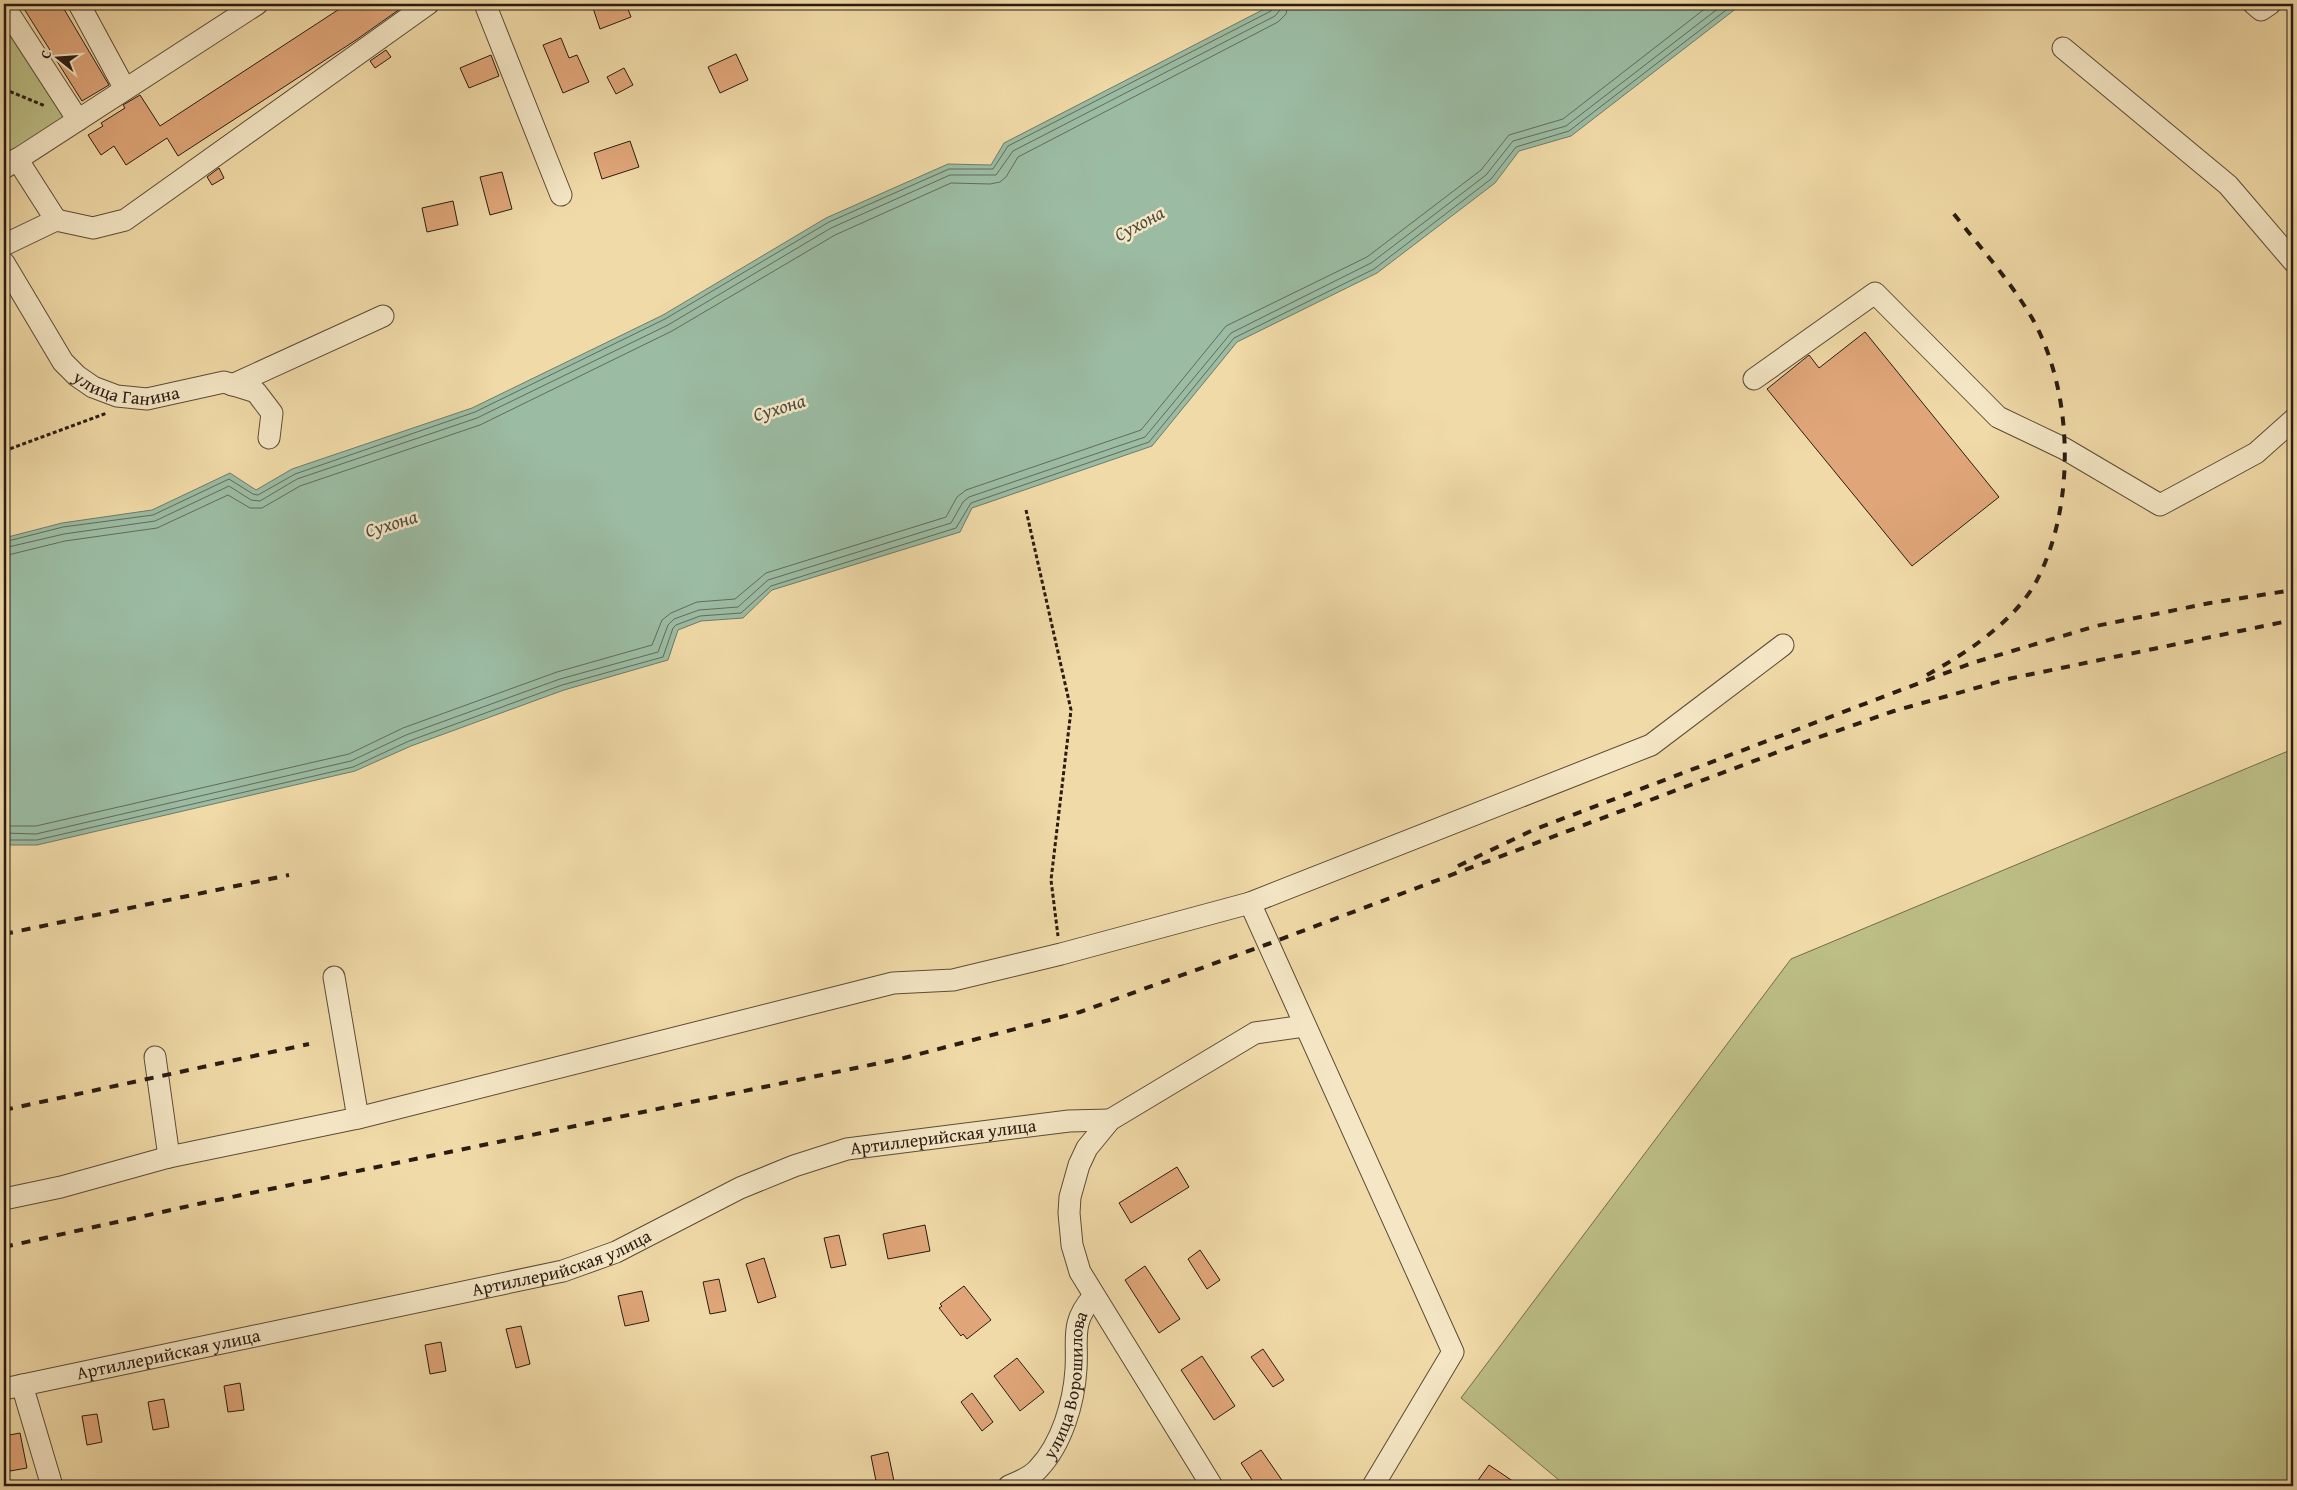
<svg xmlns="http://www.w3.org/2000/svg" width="2297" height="1490" font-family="'Gentium Book Plus',serif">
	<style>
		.green { fill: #bcbe85; stroke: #736c4c }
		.water { fill: #9bbba2; stroke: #6e7b68 }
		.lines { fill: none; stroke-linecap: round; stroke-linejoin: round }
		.shore { stroke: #626b5a; stroke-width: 1 }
		.building { fill: #e0a679; stroke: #2a1b12 }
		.minor-casing { stroke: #5c4b37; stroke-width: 23 }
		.path { stroke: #2a1b12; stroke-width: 3; stroke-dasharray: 4 2.5; stroke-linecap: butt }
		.minor { stroke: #f5e7c6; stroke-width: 21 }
		.rail { stroke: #2a1b12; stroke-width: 4; stroke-dasharray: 9 9; stroke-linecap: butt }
		.labels { text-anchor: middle; stroke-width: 5; stroke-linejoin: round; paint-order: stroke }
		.street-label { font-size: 18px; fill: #2a1b12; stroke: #f5e7c6 }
		.water-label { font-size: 19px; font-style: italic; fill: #4c4b3d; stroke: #f5e7c6 }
	</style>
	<rect width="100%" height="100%" fill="#f0daa7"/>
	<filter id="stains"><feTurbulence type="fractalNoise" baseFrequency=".004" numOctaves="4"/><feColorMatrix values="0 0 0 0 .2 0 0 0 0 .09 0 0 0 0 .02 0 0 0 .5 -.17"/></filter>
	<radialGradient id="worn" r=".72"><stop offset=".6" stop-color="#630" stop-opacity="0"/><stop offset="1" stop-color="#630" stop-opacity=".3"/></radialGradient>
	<!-- green -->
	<path class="green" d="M 4,6 L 78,120 L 4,168 Z
		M 2293,749 L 2293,1486 L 1566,1486 L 1461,1398 L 1791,959 Z"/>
	<!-- water -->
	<path class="water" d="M 1274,4 L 1742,4 L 1571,136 L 1519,151 L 1495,183 L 1377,273 L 1237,342 L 1152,446 L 972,508 L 960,532 L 772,590 L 743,618 L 701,621 L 678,630 L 668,660 L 564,690 L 411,746 L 355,771 L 37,845 L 4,845 L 4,538 L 62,523 L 152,510 L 230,473 L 256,490 L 292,469 L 472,408 L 663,315 L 826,218 L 948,164 L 991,165 L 1004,143 Z"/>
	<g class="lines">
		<!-- shore -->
		<path class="shore" d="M 4,542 L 63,527 L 153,515 L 229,479 L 253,494 L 258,495 L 295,474 L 475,412 L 665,319 L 829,222 L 949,169 L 993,169 L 1008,146 L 1271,11 L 1274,4
			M 4,548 L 64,534 L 155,521 L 229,486 L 251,500 L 260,501 L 297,479 L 477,418 L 668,325 L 831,228 L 950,175 L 996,175 L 1013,151 L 1275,16 L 1280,10 L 1281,4
			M 4,556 L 65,541 L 157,528 L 228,495 L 250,508 L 262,508 L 300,486 L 480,425 L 672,331 L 835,235 L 951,183 L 990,184 L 1000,182 L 1006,177 L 1018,157 L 1278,22 L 1286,14 L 1288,4
			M 4,826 L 36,826 L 349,754 L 403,728 L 557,672 L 652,645 L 662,620 L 671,613 L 697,602 L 735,599 L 766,573 L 946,517 L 957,497 L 966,490 L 1141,430 L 1226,326 L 1367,257 L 1481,170 L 1509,135 L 1563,119 L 1711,4
			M 4,833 L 36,834 L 351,761 L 406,735 L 560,679 L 658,652 L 668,625 L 674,619 L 699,610 L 738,607 L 768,580 L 951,523 L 963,502 L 969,497 L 1145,437 L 1231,333 L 1371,263 L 1486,175 L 1513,141 L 1566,126 L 1724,4
			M 4,840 L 37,840 L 353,767 L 409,741 L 562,685 L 663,657 L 673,628 L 676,625 L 700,616 L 741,613 L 771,586 L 956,528 L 971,503 L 1149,442 L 1234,338 L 1374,269 L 1491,179 L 1516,147 L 1569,131 L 1734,4"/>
	</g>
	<!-- building -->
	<path class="building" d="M 21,4 L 61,4 L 109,85 L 82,101 Z
		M 347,4 L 407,4 L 356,40 L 178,156 L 167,138 L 126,165 L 114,146 L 101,155 L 88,135 L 103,126 L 101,123 L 125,108 L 123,105 L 140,95 L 160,126 Z
		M 605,4 L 626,4 L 631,17 L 600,29 L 593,8 Z
		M 561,38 L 569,58 L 577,55 L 589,82 L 563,93 L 543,45 Z
		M 386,50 L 391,57 L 375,68 L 370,61 Z
		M 736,54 L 748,80 L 720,93 L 708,67 Z
		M 491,55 L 499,76 L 469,88 L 460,68 Z
		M 624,68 L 633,85 L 616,94 L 607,77 Z
		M 630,141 L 639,167 L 602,179 L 594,153 Z
		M 219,168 L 224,178 L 212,185 L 207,177 Z
		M 502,172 L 512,209 L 490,215 L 480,177 Z
		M 453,201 L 458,225 L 427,232 L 422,208 Z
		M 1865,332 L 1999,497 L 1912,566 L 1767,389 L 1809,355 L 1819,368 Z
		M 1177,1167 L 1189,1187 L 1131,1223 L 1119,1203 Z
		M 925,1225 L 930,1251 L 888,1259 L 883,1234 Z
		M 839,1235 L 846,1265 L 831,1268 L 824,1238 Z
		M 1200,1250 L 1220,1280 L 1207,1289 L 1188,1259 Z
		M 764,1258 L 776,1297 L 758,1303 L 746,1264 Z
		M 1145,1266 L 1180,1319 L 1159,1333 L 1125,1280 Z
		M 719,1279 L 726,1311 L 710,1314 L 703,1282 Z
		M 964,1286 L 991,1320 L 967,1339 L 963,1334 L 961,1336 L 939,1308 L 942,1306 L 940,1304 Z
		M 642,1291 L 649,1321 L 625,1326 L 618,1296 Z
		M 521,1326 L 530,1364 L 516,1368 L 506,1329 Z
		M 441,1342 L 446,1371 L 430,1374 L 425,1345 Z
		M 1263,1349 L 1284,1380 L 1273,1387 L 1251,1357 Z
		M 1202,1356 L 1235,1406 L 1214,1420 L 1181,1370 Z
		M 1017,1358 L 1044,1392 L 1020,1411 L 994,1376 Z
		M 240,1383 L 244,1410 L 228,1412 L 224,1386 Z
		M 972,1393 L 993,1422 L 982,1431 L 961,1402 Z
		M 164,1399 L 169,1427 L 153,1430 L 148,1402 Z
		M 97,1414 L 102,1442 L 87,1445 L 82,1416 Z
		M 20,1433 L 27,1468 L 10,1471 L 4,1436 Z
		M 1261,1450 L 1286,1486 L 1256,1486 L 1241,1463 Z
		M 888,1452 L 895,1486 L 877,1486 L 871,1456 Z
		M 1489,1465 L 1520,1486 L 1474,1486 Z"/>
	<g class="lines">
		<defs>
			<g id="minor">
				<path d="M 79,4 L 125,89"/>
				<path d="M 485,4 L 561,195"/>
				<path d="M 2254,4 L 2261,10 L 2270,4"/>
				<path d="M 4,6 L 78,120"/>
				<path d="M 2063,48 L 2228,185 L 2293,261"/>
				<path d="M 17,159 L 56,220"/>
				<path d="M 4,168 L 257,4"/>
				<path d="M 4,245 L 56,220 L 93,228 L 125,220 L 428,4"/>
				<path id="s1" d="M 4,263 L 63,362 L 77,376 L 93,387 L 117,396 L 147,399 L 224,382 L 256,392 L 272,413 L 269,438"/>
				<path d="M 1754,379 L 1875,293 L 1998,417 L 2065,449 L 2160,505 L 2256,453 L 2293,420"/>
				<path d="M 232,385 L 383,316"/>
				<path d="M 1250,903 L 1651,745 L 1783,645"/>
				<path d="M 334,977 L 358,1118"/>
				<path d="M 155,1057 L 169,1157"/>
				<path d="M 4,1199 L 61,1187 L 169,1157 L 358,1118 L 893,983 L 953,980 L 1061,954 L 1250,903 L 1453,1352 L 1373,1486"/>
				<path d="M 22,1385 L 52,1486"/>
				<path id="s2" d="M 4,1389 L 563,1271 L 616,1252 L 740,1188 L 794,1166 L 847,1149 L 1069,1121 L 1110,1120"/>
				<path id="s3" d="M 1009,1486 C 1019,1482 1031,1477 1038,1469 C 1062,1444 1074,1402 1076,1369 C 1078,1339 1070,1323 1093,1297"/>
				<path d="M 1212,1486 L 1080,1272 L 1072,1245 L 1069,1213 L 1070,1197 L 1079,1165 L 1087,1148 L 1110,1120 L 1255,1033 L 1304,1026"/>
			</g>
		</defs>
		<!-- minor casing -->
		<use href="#minor" class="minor-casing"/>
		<!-- path -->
		<path class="path" d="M 4,89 L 45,106
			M 4,451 L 107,413
			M 1026,510 L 1071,710 L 1051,880 L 1058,936"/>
		<!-- minor -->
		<use href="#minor" class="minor"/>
		<!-- rail -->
		<path class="rail" d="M 1927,675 C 1966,653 2013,623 2036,582 C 2076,507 2074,392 2032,318 C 2009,279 1978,245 1950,209
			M 1458,866 L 1533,830 L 1972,663 L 2096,626 L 2210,603 L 2293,590
			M 4,934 L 289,875
			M 4,1110 L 309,1044
			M 4,1247 L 198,1204 L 904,1058 L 1080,1012 L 1268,944 L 1791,747 L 1894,711 L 2008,679 L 2293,620"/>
	</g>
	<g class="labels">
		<!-- street labels -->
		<g class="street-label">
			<text dy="6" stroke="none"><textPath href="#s1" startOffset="188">улица Ганина</textPath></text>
			<text dy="6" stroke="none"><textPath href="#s2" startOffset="978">Артиллерийская улица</textPath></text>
			<text dy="6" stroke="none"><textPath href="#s2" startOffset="572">Артиллерийская улица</textPath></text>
			<text dy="6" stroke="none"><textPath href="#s2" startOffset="168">Артиллерийская улица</textPath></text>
			<text dy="6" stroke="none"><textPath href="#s3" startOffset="125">улица Ворошилова</textPath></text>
		</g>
		<!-- water labels -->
		<g class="water-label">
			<text transform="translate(1139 223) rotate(-28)" y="7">Сухона</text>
			<text transform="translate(779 407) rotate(-17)" y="7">Сухона</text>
			<text transform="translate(391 523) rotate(-17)" y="7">Сухона</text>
		</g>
	</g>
	<!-- margin -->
	<rect width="2297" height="1490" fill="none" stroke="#f0daa7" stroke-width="20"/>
	<rect x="5" y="5" width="2287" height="1480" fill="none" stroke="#2a1b12" stroke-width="2.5"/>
	<rect x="10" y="10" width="2277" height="1470" fill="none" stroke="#2a1b12"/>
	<!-- north arrow -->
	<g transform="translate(58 58) rotate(287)" stroke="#f5e7c6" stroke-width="4" paint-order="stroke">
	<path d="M0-4L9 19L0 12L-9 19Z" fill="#2a1b12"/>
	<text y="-8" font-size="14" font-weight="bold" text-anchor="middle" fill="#2a1b12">С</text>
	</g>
	<rect width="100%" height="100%" filter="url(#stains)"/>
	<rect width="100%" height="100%" fill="url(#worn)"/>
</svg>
